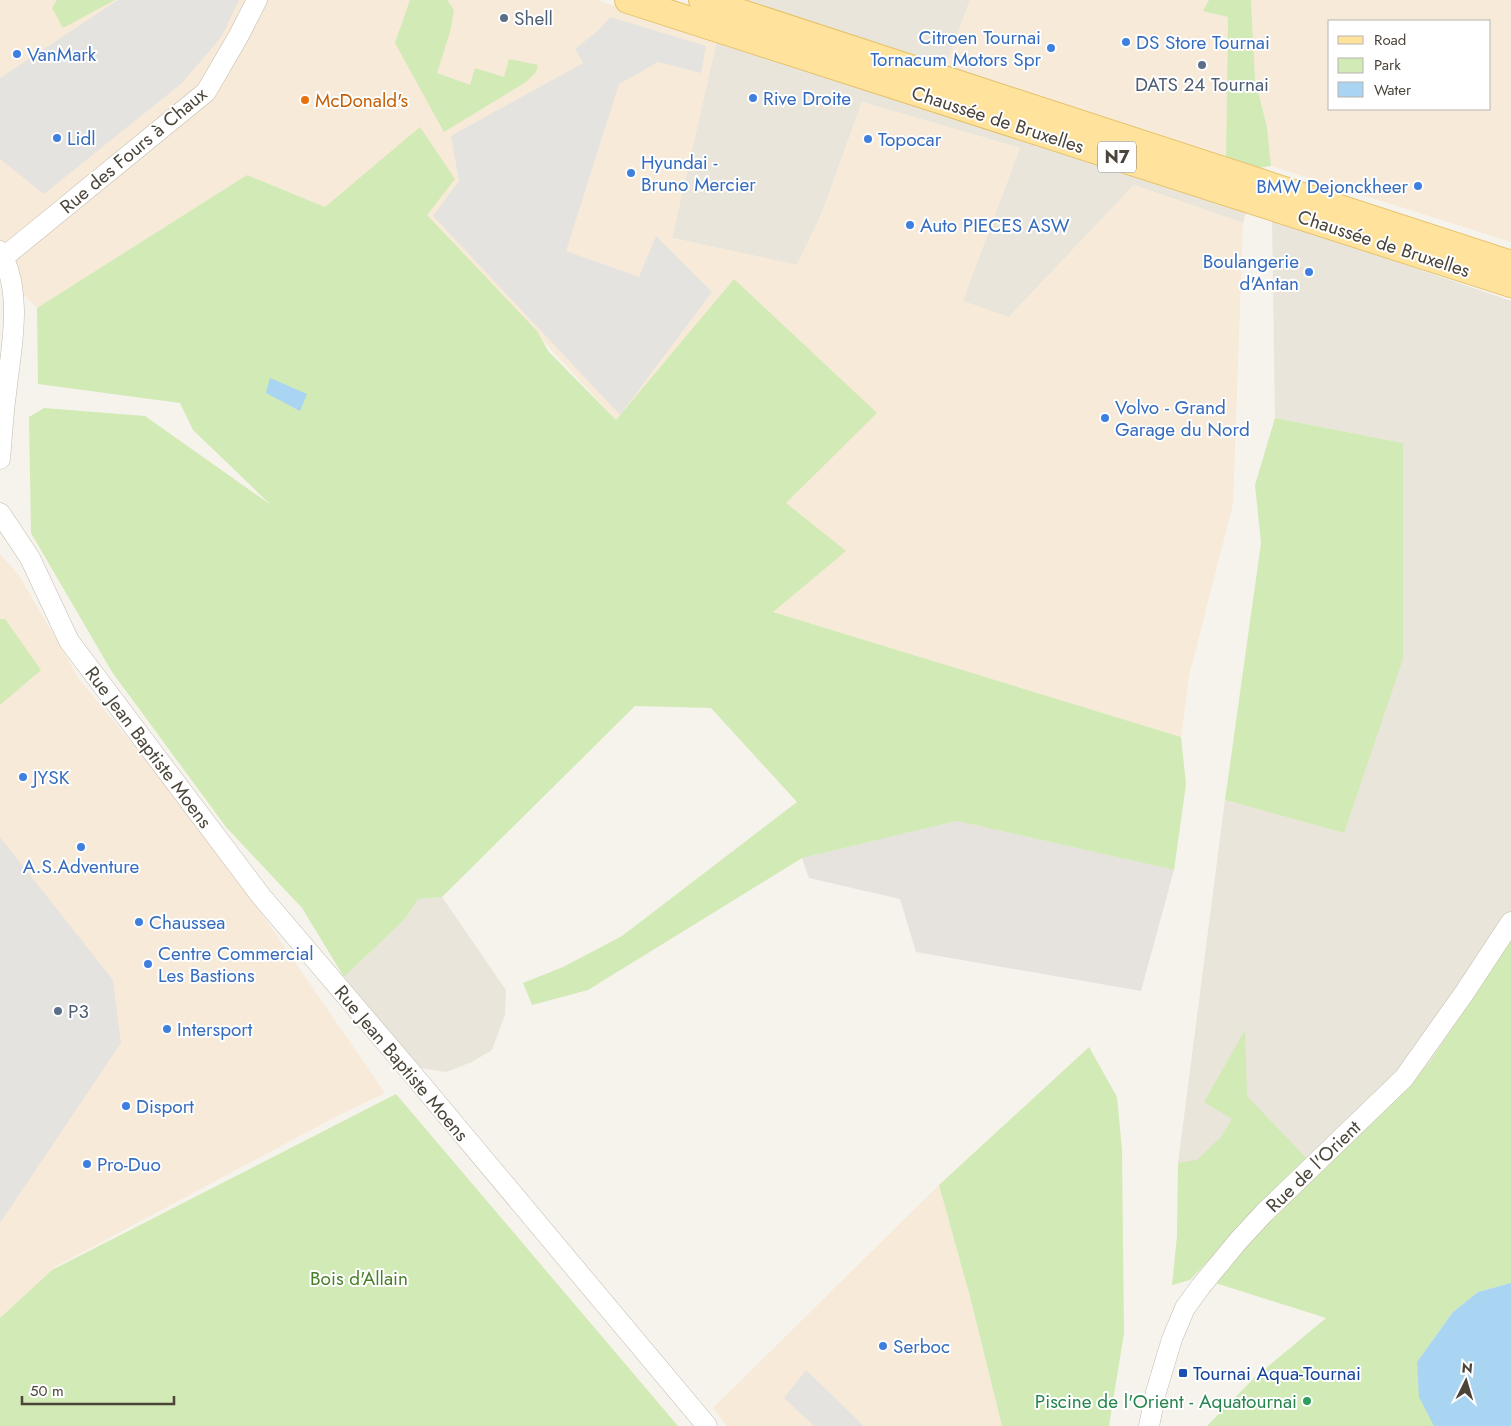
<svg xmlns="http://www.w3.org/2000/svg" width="1511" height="1426" font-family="Jost,sans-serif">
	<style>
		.residential { fill: #eae5da }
		.commercial { fill: #f7ead8; fill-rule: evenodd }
		.industrial { fill: #e6e2dd }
		.green { fill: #d2eab5 }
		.parking { fill: #e5e3e0 }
		.water { fill: #a9d4f2 }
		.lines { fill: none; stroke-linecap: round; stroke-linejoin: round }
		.minor-casing { stroke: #c2bbae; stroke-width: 21 }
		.major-casing { stroke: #e6c16a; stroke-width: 28 }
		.minor { stroke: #fff; stroke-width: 20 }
		.major { stroke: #ffe39c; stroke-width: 26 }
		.service-dot { fill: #5c6f8a; stroke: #fff; stroke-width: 2 }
		.shop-dot { fill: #3f7fe0; stroke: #fff; stroke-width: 2 }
		.food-dot { fill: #e8710a; stroke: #fff; stroke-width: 2 }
		.transit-dot { fill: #1a4fb4; stroke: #fff; stroke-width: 2 }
		.leisure-dot { fill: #2e9e5b; stroke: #fff; stroke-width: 2 }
		.labels { text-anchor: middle; stroke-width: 4; stroke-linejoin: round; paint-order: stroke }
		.shield { fill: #fff; stroke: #817c74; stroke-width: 1 }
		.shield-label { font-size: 18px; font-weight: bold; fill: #4b4439 }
		.service-label { font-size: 19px; fill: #4e5e75; stroke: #fff; text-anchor: start }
		.shop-label { font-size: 19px; fill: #366cbe; stroke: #fff; text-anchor: start }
		.food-label { font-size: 19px; fill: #c56008; stroke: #fff; text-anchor: start }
		.street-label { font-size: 19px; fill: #4b4439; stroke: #fff }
		.park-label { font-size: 19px; fill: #4a7f2a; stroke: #fff }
		.transit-label { font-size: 19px; fill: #164399; stroke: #fff; text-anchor: start }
		.leisure-label { font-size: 19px; fill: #27864d; stroke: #fff; text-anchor: end }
	</style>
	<rect width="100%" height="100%" fill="#f6f3ec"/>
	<!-- residential -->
	<path class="residential" d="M 723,0 L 970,0 L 947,64 L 1258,168 L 1243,223 L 1134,185 L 1009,317 L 962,301 L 1020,148 L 862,102 L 822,213 L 797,265 L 672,238 L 717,40 Z
		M 1272,219 L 1511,301 L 1511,939 L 1429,1063 L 1323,1168 L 1178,1163 L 1225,800 L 1344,833 L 1403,443 L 1275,418 Z
		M 442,897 L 506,990 L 505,1015 L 492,1050 L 472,1062 L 446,1072 L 420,1068 L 344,977 L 405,919 L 418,899 Z"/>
	<!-- commercial -->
	<path class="commercial" d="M 0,0 L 597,0 L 629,10 L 717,40 L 672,238 L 797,265 L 822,213 L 862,102 L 1020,148 L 963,301 L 1009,317 L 1134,185 L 1243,223 L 1233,504 L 1189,676 L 1181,737 L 773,612 L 786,503 L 877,412 L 616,420 L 427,215 L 420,128 L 325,207 L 247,175 L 37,308 L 0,270 Z
		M 970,0 L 1209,0 L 1204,11 L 1228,17 L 1226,158 L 946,64 Z
		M 1251,0 L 1511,0 L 1511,242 L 1271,166 L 1267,127 L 1255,79 ZM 1330,21 L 1490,21 L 1490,109 L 1330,109 Z
		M 0,554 L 20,577 L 79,679 L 208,836 L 385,1093 L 337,1116 L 55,1267 L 0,1318 Z
		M 939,1185 L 964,1274 L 1002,1426 L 727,1426 L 713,1408 Z"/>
	<!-- industrial -->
	<path class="industrial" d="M 957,821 L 1174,870 L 1141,991 L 916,952 L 900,899 L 809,878 L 802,858 Z"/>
	<!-- green -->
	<path class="green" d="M 57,0 L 115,0 L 63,28 L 52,8 Z
		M 410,0 L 447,0 L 454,10 L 450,32 L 437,73 L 470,85 L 475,68 L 504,77 L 509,59 L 538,65 L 536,72 L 526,82 L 444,132 L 395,43 Z
		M 1209,0 L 1251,0 L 1255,79 L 1267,127 L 1271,166 L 1258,168 L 1226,158 L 1228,17 L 1203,11 Z
		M 420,127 L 455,179 L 427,215 L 537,331 L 548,351 L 616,420 L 734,279 L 877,413 L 786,503 L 846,551 L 773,612 L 1181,737 L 1186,784 L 1174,870 L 957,821 L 802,858 L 588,990 L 532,1005 L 523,983 L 563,967 L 622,936 L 797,802 L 711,708 L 635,706 L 442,897 L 418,899 L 405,919 L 344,977 L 302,908 L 226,827 L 112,672 L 31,533 L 29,417 L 44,408 L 145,416 L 271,505 L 193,430 L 180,403 L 38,384 L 37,308 L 247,175 L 325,207 Z
		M 1275,418 L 1403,443 L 1403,659 L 1344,833 L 1225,800 L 1261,543 L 1255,485 Z
		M 0,619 L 5,619 L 41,670 L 0,705 Z
		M 1511,939 L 1511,1283 L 1478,1292 L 1453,1312 L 1417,1362 L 1420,1397 L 1435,1426 L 1207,1426 L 1254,1378 L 1326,1318 L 1209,1281 L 1429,1063 Z
		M 1245,1030 L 1247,1096 L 1309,1161 L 1252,1215 L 1190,1280 L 1172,1285 L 1177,1236 L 1178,1163 L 1197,1160 L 1221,1137 L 1232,1119 L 1204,1102 Z
		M 1089,1047 L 1117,1097 L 1122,1150 L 1124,1333 L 1109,1426 L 1002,1426 L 969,1293 L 939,1185 Z
		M 396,1094 L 678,1426 L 0,1426 L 0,1318 L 52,1270 Z"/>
	<!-- parking -->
	<path class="parking" d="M 118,0 L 239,0 L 222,36 L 182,83 L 44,194 L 0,159 L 0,78 Z
		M 610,17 L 706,46 L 701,73 L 658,62 L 619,84 L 566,251 L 639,277 L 656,236 L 712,292 L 620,415 L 433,216 L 459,181 L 451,136 L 583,63 L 575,49 L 600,29 Z
		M 0,837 L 113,980 L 121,1043 L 0,1223 Z
		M 806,1370 L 864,1426 L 814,1426 L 784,1398 Z"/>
	<!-- water -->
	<path class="water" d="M 270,378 L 307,394 L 300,411 L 266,393 Z
		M 1511,1283 L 1511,1426 L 1434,1426 L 1419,1397 L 1417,1362 L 1453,1312 L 1478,1292 Z"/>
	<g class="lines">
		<defs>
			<path id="minor" d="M 0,251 C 24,292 11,349 6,394 C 3,416 2,438 0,459
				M 4,257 L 206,92 L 238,37 L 257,0
				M 0,513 L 30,558 L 69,641 L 261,896 L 410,1071 L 707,1426
				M 1149,1426 L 1156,1392 L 1172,1339 L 1185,1308 L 1201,1286 L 1239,1240 L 1264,1213 L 1404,1078 L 1465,992 L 1511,922"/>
			<path id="major" d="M 628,0 L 1511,284
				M 702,0 L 1511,264"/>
		</defs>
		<!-- minor casing -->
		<use href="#minor" class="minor-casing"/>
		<!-- major casing -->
		<use href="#major" class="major-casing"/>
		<!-- minor -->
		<use href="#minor" class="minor"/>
		<!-- major -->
		<use href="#major" class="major"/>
	</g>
	<!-- markers -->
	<g class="service-dot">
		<circle cx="504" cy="18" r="5"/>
		<circle cx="1202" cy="65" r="5"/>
		<circle cx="58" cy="1011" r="5"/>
	</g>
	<g class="shop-dot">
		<circle cx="1126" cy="42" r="5"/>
		<circle cx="1051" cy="48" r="5"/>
		<circle cx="17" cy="54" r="5"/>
		<circle cx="753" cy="98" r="5"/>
		<circle cx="57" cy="138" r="5"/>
		<circle cx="868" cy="139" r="5"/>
		<circle cx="631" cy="173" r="5"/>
		<circle cx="1418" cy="186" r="5"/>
		<circle cx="910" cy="225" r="5"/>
		<circle cx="1309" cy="272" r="5"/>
		<circle cx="1105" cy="418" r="5"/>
		<circle cx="23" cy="777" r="5"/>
		<circle cx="81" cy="847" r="5"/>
		<circle cx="139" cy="922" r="5"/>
		<circle cx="148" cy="964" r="5"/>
		<circle cx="167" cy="1029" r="5"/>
		<circle cx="126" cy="1106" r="5"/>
		<circle cx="87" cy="1164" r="5"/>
		<circle cx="883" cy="1346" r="5"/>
	</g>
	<circle class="food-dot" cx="305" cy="100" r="5"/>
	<rect class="transit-dot" x="1178" y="1368" width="10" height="10" rx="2.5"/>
	<circle class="leisure-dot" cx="1307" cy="1401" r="5"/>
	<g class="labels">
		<!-- shield labels -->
		<rect class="shield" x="1098" y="141.5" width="38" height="31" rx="4"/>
		<g class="shield-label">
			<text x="1117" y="163">N7</text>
		</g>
		<!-- service labels -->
		<g class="service-label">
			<text x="514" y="25">Shell</text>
			<text x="1202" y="91" text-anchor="middle">DATS 24 Tournai</text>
			<text x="68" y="1018">P3</text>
		</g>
		<!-- shop labels -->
		<g class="shop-label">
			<text x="1041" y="44" text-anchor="end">Citroen Tournai<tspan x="1041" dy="22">Tornacum Motors Spr</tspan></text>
			<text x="1136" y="49">DS Store Tournai</text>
			<text x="27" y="61">VanMark</text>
			<text x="763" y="105">Rive Droite</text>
			<text x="67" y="145">Lidl</text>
			<text x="878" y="146">Topocar</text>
			<text x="641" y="169">Hyundai -<tspan x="641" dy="22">Bruno Mercier</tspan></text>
			<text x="1408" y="193" text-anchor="end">BMW Dejonckheer</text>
			<text x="920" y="232">Auto PIECES ASW</text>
			<text x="1299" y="268" text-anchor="end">Boulangerie<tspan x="1299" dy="22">d'Antan</tspan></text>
			<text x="1115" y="414">Volvo - Grand<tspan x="1115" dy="22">Garage du Nord</tspan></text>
			<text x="33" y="784">JYSK</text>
			<text x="81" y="873" text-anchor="middle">A.S.Adventure</text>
			<text x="149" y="929">Chaussea</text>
			<text x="158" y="960">Centre Commercial<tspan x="158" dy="22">Les Bastions</tspan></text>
			<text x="177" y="1036">Intersport</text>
			<text x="136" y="1113">Disport</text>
			<text x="97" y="1171">Pro-Duo</text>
			<text x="893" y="1353">Serboc</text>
		</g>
		<!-- food labels -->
		<g class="food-label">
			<text x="315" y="107">McDonald's</text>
		</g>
		<!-- street labels -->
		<g class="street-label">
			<text transform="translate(998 119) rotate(18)" y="7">Chaussée de Bruxelles</text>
			<text transform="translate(133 150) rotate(-40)" y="7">Rue des Fours à Chaux</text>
			<text transform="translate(1384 243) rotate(18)" y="7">Chaussée de Bruxelles</text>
			<text transform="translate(149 747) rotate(53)" y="7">Rue Jean Baptiste Moens</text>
			<text transform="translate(402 1063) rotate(50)" y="7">Rue Jean Baptiste Moens</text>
			<text transform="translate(1313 1166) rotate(-44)" y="7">Rue de l'Orient</text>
		</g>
		<!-- park labels -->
		<g class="park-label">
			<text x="359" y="1285">Bois d'Allain</text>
		</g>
		<!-- transit labels -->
		<g class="transit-label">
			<text x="1193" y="1380">Tournai Aqua-Tournai</text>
		</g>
		<!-- leisure labels -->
		<g class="leisure-label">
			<text x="1297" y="1408">Piscine de l'Orient - Aquatournai</text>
		</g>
	</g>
	<!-- legend -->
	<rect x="1328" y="20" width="162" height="90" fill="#ffffff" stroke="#b7b4b0"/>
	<rect x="1338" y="36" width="25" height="8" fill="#ffe39c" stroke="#b7b4b0"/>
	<text x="1374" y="45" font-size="15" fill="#4b4439">Road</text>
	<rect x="1338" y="58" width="25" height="15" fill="#d2eab5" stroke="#b7b4b0"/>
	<text x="1374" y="70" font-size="15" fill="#4b4439">Park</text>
	<rect x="1338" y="82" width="25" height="15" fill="#a9d4f2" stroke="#b7b4b0"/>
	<text x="1374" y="95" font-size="15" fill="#4b4439">Water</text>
	<!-- north arrow -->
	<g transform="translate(1466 1381) rotate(5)" stroke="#ffffff" stroke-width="4" paint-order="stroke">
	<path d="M0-4L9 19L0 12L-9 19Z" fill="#4b4439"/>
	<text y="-8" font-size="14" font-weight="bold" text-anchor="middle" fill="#4b4439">N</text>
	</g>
	<!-- scale -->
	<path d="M22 1396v8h152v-8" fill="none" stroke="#4b4439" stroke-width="2.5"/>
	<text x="30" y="1396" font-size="15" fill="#4b4439" stroke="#ffffff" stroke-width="4" paint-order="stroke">50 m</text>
</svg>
